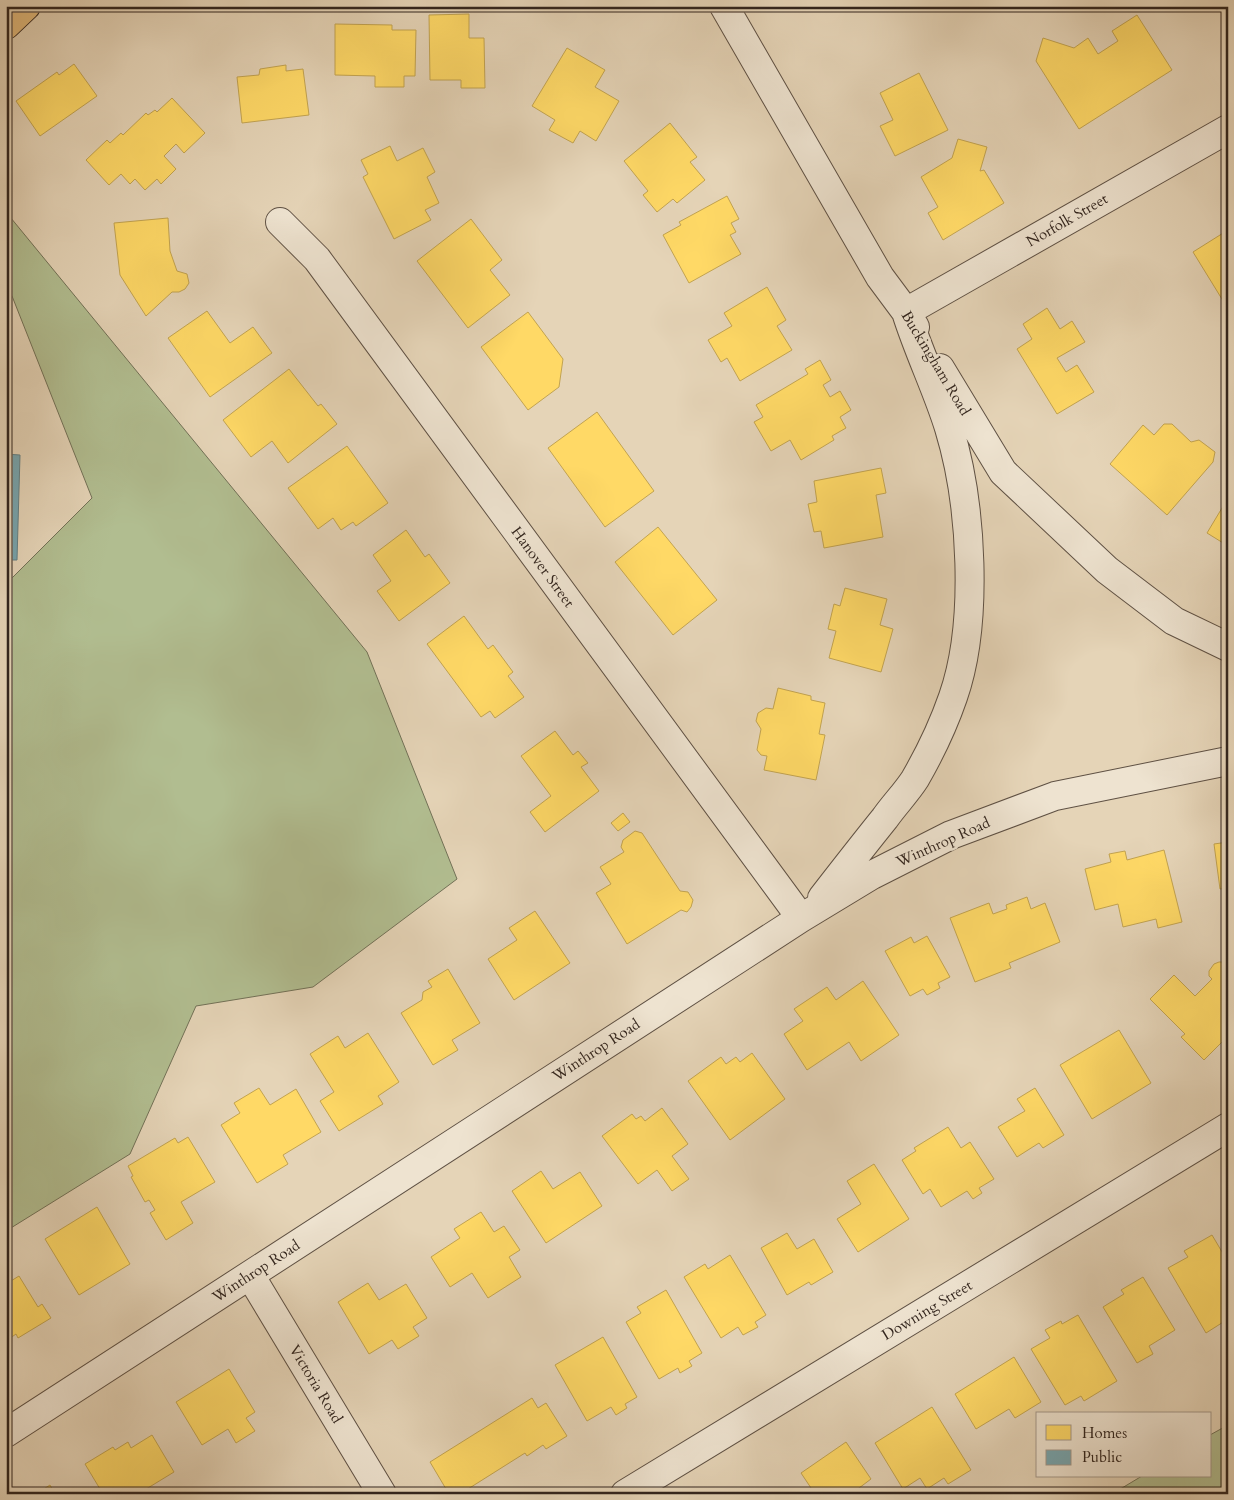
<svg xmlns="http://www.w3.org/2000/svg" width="1234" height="1500" font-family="Cardo,serif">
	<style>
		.green { fill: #b1bd90; stroke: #727157 }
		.homes { fill: #ffd966; stroke: #c2a350 }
		.public { fill: #76a5af; stroke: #627f84 }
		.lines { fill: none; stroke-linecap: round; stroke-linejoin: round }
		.street-casing { stroke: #5f5144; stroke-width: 30 }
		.primary-casing { stroke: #32251e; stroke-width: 30 }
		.street { stroke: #eee3d0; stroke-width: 28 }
		.primary { stroke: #e2ba7c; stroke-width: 28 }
		.labels { text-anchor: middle; stroke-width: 5; stroke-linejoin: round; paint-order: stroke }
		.street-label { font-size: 15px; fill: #32251e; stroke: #eee3d0 }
	</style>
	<rect width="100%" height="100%" fill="#e5d4b7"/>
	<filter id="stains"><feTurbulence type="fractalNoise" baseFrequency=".004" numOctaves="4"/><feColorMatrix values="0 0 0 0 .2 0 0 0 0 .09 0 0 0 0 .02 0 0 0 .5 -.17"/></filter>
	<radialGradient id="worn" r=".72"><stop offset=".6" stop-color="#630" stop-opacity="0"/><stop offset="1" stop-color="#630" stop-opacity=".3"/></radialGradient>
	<!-- green -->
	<path class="green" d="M 6,212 L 367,652 L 457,879 L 313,987 L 196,1006 L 130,1154 L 6,1231 L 6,584 L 92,498 L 12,296 L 6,289 Z
		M 1228,1425 L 1228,1494 L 1112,1494 L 1142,1476 L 1210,1476 L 1210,1435 Z"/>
	<!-- homes -->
	<path class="homes" d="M 469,14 L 469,38 L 484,38 L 485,88 L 461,88 L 461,80 L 430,80 L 429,15 Z
		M 1137,15 L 1172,70 L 1079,129 L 1036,61 L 1043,38 L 1074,48 L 1088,38 L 1098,54 L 1118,41 L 1112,31 Z
		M 335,24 L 392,25 L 392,30 L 416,30 L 415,76 L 404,76 L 404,87 L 375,87 L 375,76 L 335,75 Z
		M 567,48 L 605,70 L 595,87 L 619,101 L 596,141 L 580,131 L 573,143 L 549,130 L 555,120 L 532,106 Z
		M 74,64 L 97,96 L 40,136 L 16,101 L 57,72 L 59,75 Z
		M 286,65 L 286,71 L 303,69 L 309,115 L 242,123 L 237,77 L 259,75 L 260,69 Z
		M 919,73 L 948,130 L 895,156 L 880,126 L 893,120 L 880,93 Z
		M 172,98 L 205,133 L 184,153 L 176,144 L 164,156 L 176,169 L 161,184 L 157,179 L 145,190 L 135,179 L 130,184 L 121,174 L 109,185 L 86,160 L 107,140 L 110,143 L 121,133 L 123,135 L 146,113 L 148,115 L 155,110 L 157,112 Z
		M 670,123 L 697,157 L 690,162 L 705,180 L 677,203 L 673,199 L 657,212 L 643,195 L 648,191 L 624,161 Z
		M 958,139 L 987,147 L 980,171 L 984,170 L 1004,203 L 943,240 L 928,213 L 938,207 L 921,177 L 952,158 Z
		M 390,146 L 397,161 L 423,148 L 435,172 L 427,177 L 439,203 L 425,210 L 431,220 L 394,239 L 363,177 L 368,174 L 361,160 Z
		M 727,196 L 739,219 L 731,223 L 736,232 L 730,235 L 741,254 L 689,283 L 663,235 L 681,225 L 679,222 Z
		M 168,218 L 170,251 L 177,271 L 187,274 L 189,283 L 185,289 L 179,292 L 172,292 L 146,316 L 120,275 L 114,223 Z
		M 471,219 L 502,260 L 490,270 L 510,295 L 468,328 L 417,261 Z
		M 1228,230 L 1228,302 L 1225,304 L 1193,252 Z
		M 767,287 L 786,320 L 777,326 L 792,350 L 740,381 L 727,358 L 721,362 L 708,340 L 732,326 L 724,313 Z
		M 1047,308 L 1060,329 L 1072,321 L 1085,342 L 1057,358 L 1066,372 L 1077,365 L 1094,392 L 1057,414 L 1017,349 L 1032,339 L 1023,324 Z
		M 207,311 L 230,343 L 253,327 L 272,353 L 210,397 L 168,338 Z
		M 528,312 L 563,359 L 559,387 L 528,410 L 481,347 Z
		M 820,360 L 831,380 L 823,385 L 830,397 L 840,391 L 851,410 L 840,417 L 846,428 L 832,436 L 834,440 L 801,460 L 790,440 L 771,451 L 754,422 L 763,417 L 756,405 L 808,374 L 805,369 Z
		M 289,369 L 318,406 L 321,404 L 337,424 L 288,463 L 272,441 L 251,457 L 223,420 Z
		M 597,412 L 654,491 L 605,527 L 548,448 Z
		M 1164,424 L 1172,424 L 1191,442 L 1199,440 L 1215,452 L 1213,462 L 1167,515 L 1110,464 L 1143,425 L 1154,435 Z
		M 347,446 L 388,503 L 356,526 L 353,522 L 341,530 L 333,518 L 318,529 L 288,488 Z
		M 881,468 L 886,493 L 876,495 L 883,537 L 824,548 L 821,531 L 814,532 L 808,504 L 817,502 L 814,481 Z
		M 1228,498 L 1228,546 L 1207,533 Z
		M 658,527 L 717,600 L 673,635 L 615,562 Z
		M 406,530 L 425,557 L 429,554 L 450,583 L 399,621 L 377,591 L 391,581 L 373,555 Z
		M 845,588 L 887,599 L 880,625 L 893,629 L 881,672 L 829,658 L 836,631 L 828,629 L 834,604 L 840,606 Z
		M 464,616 L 488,649 L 493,645 L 513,672 L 508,676 L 524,697 L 495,718 L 490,711 L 481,717 L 427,644 Z
		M 778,688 L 811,696 L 811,700 L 825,703 L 819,734 L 825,735 L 816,780 L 764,770 L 767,756 L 761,755 L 757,750 L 761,729 L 756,721 L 758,713 L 766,708 L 773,709 Z
		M 555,731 L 573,755 L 578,751 L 588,763 L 581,767 L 599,791 L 545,832 L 530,812 L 551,796 L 521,756 Z
		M 623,813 L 630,822 L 618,831 L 611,823 Z
		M 635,831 L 642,833 L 680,891 L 688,892 L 693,900 L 691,907 L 687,912 L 681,910 L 627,944 L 596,893 L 611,884 L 600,867 L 624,852 L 621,847 L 623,840 Z
		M 1228,842 L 1228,888 L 1220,889 L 1214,844 Z
		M 1164,850 L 1182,922 L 1158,928 L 1156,919 L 1123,927 L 1118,904 L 1095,910 L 1085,869 L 1111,862 L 1109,854 L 1125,851 L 1127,860 Z
		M 1027,897 L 1031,909 L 1045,903 L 1060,942 L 1009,963 L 1011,968 L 975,982 L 950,918 L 989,903 L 993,914 L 1007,909 L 1006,905 Z
		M 535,911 L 570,963 L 514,1000 L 488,959 L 517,940 L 509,928 Z
		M 927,936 L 950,977 L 938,983 L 940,988 L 927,995 L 923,989 L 910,996 L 885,951 L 911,937 L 914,943 Z
		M 1219,962 L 1223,962 L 1226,965 L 1228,964 L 1228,1036 L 1204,1060 L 1181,1037 L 1185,1034 L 1150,999 L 1174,975 L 1195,996 L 1212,979 L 1209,976 L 1209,971 L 1214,964 Z
		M 448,969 L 480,1023 L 452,1040 L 458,1050 L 433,1065 L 401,1013 L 422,1000 L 423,992 L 432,987 L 428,981 Z
		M 863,981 L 899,1035 L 861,1061 L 849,1042 L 807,1070 L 784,1034 L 803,1021 L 794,1009 L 827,987 L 836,1000 Z
		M 1119,1030 L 1151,1083 L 1092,1119 L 1060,1065 Z
		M 368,1033 L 399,1082 L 378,1096 L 383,1104 L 339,1131 L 320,1101 L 334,1092 L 310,1054 L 338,1036 L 345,1048 Z
		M 752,1053 L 785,1099 L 730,1140 L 688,1081 L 721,1057 L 726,1064 L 736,1057 L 740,1062 Z
		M 259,1088 L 270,1105 L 296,1089 L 321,1132 L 283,1155 L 288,1164 L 257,1183 L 221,1125 L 240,1113 L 234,1103 Z
		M 1035,1088 L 1064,1135 L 1043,1148 L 1039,1143 L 1017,1157 L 998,1127 L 1025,1111 L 1017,1099 Z
		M 662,1108 L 688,1144 L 672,1156 L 689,1179 L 672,1191 L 657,1170 L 638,1184 L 602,1136 L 632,1114 L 636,1119 L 641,1116 L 645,1121 Z
		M 948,1127 L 961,1148 L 970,1142 L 994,1179 L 979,1188 L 982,1193 L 973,1199 L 967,1191 L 941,1207 L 930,1189 L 923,1194 L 902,1160 L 916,1151 L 914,1148 Z
		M 188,1137 L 215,1182 L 181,1202 L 193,1223 L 166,1240 L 150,1213 L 155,1210 L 149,1200 L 145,1202 L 131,1177 L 133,1176 L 128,1166 L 175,1138 L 178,1143 Z
		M 874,1164 L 909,1219 L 858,1252 L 837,1219 L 861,1204 L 847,1181 Z
		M 541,1171 L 553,1189 L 580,1172 L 602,1206 L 546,1243 L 512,1191 Z
		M 97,1207 L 130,1264 L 79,1295 L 45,1239 Z
		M 481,1212 L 494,1232 L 504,1226 L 520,1250 L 509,1257 L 521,1277 L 488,1298 L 472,1273 L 450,1287 L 431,1257 L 460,1238 L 454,1229 Z
		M 787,1233 L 797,1249 L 814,1239 L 833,1272 L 811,1285 L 809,1282 L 787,1295 L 761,1248 Z
		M 1212,1235 L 1228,1262 L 1228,1300 L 1222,1303 L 1228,1312 L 1228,1319 L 1206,1333 L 1168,1268 L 1188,1257 L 1184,1251 Z
		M 730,1255 L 766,1315 L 755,1322 L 758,1327 L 743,1335 L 738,1327 L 721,1338 L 684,1277 L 705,1264 L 708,1269 Z
		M 19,1276 L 38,1307 L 42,1304 L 51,1318 L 18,1338 L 16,1334 L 6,1341 L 6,1284 Z
		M 1143,1277 L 1175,1330 L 1149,1346 L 1153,1354 L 1137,1363 L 1103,1307 L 1124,1294 L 1121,1290 Z
		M 368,1283 L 379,1300 L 406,1284 L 427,1318 L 413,1327 L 419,1336 L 398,1349 L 392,1340 L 369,1354 L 338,1302 Z
		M 666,1290 L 702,1353 L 689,1361 L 692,1366 L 680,1373 L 678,1368 L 659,1379 L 626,1322 L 641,1313 L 637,1307 Z
		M 1078,1315 L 1117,1381 L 1084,1401 L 1081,1396 L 1065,1405 L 1031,1349 L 1050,1338 L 1045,1330 L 1061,1321 L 1062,1324 Z
		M 603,1337 L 637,1397 L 625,1404 L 627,1408 L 616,1415 L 611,1407 L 587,1421 L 555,1365 Z
		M 1014,1357 L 1041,1402 L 1015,1418 L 1009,1409 L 976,1429 L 955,1394 Z
		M 229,1369 L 255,1412 L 246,1418 L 255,1431 L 236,1443 L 228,1429 L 202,1445 L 176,1402 Z
		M 532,1398 L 538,1408 L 546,1403 L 567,1436 L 546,1449 L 543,1445 L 527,1456 L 525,1453 L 460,1494 L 449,1494 L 430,1462 Z
		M 932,1407 L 971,1470 L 948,1484 L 944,1478 L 927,1489 L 920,1478 L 903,1489 L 875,1443 Z
		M 152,1435 L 174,1472 L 138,1494 L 103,1494 L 85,1464 L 113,1447 L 115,1450 L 128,1442 L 131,1448 Z
		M 846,1442 L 871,1479 L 851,1494 L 815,1494 L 801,1473 Z
		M 50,1485 L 55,1494 L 36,1494 Z"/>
	<!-- public -->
	<path class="public" d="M 6,454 L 20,455 L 17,560 L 6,560 Z"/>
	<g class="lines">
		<defs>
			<path id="street" d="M 724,6 L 880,277 L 906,312 L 915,327
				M 280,222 L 317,259 L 801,918
				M 940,368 L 1003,472 L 1107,570 L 1174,621 L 1228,647
				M 822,898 C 843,871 864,844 885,818 C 894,805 906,793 915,779 C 930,753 943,726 953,697 C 979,623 972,503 949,428 C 937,389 918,351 906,312 L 1228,129
				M 250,1275 L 382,1494
				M 6,1433 L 801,918 L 872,875 L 951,835 L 1055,796 L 1228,761
				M 625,1494 L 1228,1127"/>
			<path id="primary" d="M 6,25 L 26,6"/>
		</defs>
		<!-- street casing -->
		<use href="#street" class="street-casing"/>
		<!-- primary casing -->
		<use href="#primary" class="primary-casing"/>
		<!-- street -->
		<use href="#street" class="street"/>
		<!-- primary -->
		<use href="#primary" class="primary"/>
	</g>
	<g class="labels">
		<!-- street labels -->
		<g class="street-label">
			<text transform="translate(1067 220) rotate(-30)" y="5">Norfolk Street</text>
			<text transform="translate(936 363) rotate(59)" y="5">Buckingham Road</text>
			<text transform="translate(543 567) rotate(54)" y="5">Hanover Street</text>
			<text transform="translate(943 842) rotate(-24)" y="5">Winthrop Road</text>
			<text transform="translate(596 1050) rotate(-33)" y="5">Winthrop Road</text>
			<text transform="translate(256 1271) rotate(-33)" y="5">Winthrop Road</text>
			<text transform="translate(927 1310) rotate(-31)" y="5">Downing Street</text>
			<text transform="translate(316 1384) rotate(59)" y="5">Victoria Road</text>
		</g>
	</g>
	<!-- margin -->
	<rect width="1234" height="1500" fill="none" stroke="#e5d4b7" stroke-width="25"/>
	<rect x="8" y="8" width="1219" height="1485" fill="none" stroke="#32251e" stroke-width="2.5"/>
	<rect x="12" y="12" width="1209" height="1475" fill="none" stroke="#32251e"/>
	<!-- legend -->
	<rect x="1036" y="1412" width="175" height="65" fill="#eee3d0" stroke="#a39789"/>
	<rect x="1046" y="1425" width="25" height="15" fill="#ffd966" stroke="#a39789"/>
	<text x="1082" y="1438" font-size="15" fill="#32251e">Homes</text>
	<rect x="1046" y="1450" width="25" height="15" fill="#76a5af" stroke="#a39789"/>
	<text x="1082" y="1462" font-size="15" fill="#32251e">Public</text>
	<rect width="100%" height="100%" filter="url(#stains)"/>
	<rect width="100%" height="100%" fill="url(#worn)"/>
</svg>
